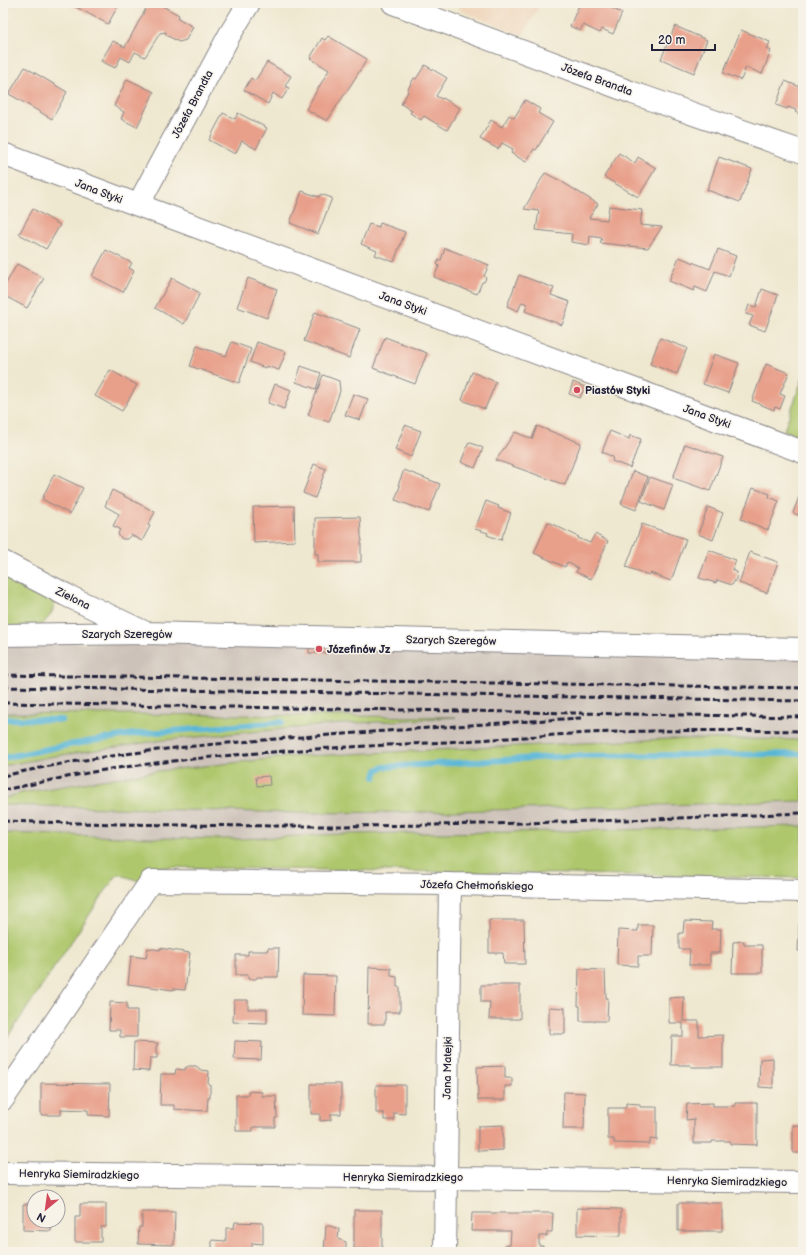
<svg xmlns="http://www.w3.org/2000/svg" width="806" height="1255" font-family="'Balsamiq Sans',sans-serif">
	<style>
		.built { fill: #efd6bb }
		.industrial { fill: #cdc2b9 }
		.green { fill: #aec76c; stroke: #687454 }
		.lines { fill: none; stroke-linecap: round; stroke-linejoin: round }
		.stream { stroke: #59b6d7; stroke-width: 6 }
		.building { fill: #e8a08b }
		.minor-casing { stroke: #888586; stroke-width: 24 }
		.minor { stroke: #fff; stroke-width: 22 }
		.rail { stroke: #22223b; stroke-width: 3; stroke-dasharray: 6 3; stroke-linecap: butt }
		.poi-dot { fill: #d1495b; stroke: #f7f3e8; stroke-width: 1.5 }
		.labels { text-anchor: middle; stroke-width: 3; stroke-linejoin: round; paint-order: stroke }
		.street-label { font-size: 11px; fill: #22223b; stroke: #f7f3e8 }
		.poi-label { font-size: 11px; font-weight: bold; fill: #22223b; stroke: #f7f3e8; text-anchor: start }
	</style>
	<rect width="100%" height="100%" fill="#f7f3e8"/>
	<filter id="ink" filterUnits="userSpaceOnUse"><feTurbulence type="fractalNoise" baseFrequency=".025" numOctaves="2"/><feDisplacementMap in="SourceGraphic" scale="8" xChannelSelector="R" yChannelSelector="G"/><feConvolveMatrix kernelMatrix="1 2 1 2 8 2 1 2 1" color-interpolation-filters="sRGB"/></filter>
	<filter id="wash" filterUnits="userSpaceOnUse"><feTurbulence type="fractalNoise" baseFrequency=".012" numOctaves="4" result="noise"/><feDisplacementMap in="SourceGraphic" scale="16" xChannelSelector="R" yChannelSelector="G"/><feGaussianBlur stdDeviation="0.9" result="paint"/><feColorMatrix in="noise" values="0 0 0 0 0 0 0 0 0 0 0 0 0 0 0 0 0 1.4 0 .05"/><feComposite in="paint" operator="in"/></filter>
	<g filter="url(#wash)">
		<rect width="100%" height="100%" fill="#efe8d0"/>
		<!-- built -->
		<path class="built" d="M 456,3 L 541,3 L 523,35 L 461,11 Z"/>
		<!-- industrial -->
		<path class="industrial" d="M 279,642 L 803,654 L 803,740 L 739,739 L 667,739 L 287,757 L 158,771 L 21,793 L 3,799 L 3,766 L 49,757 L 164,740 L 328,725 L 448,717 L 3,713 L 3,643 Z
			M 803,801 L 803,826 L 513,832 L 341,834 L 238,839 L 152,838 L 3,833 L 3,805 L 135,808 L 421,812 Z"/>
		<!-- green -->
		<path class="green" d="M 803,377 L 803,438 L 784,430 Z
			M 3,566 L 54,593 C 55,611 53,612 42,625 L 3,628 Z
			M 3,713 L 456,717 L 328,725 L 164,740 L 49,757 L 3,766 Z
			M 667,739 L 739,739 L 803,740 L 803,801 L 421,812 L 297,813 L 3,805 L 3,799 L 21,793 L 158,771 L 287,757 Z
			M 803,826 L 803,878 L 155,867 L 142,882 L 118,874 L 104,893 L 3,1044 L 3,833 L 152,838 L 238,839 L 341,834 L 513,832 Z"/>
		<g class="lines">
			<!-- stream -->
			<path class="stream" d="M 3,719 L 62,720
				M 3,758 L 57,747 L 134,734 L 282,722
				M 375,777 L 377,770 L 384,767 L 570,756 L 803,754"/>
		</g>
		<g id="blocks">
			<!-- building -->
			<path class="building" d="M 73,3 L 113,3 L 118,6 L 108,24 L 72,5 Z
				M 149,3 L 155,6 L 157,3 L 179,15 L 178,18 L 193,27 L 186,40 L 179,42 L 166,35 L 166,32 L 160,33 L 145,57 L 135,52 L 130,62 L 121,57 L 115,68 L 101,61 L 113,41 L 125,47 Z
				M 580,3 L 584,3 L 591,6 L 592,3 L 608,3 L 612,5 L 611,8 L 622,13 L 613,34 L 602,29 L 600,33 L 583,25 L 580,31 L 570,26 Z
				M 675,26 L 707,40 L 694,73 L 661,59 Z
				M 741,30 L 770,42 L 767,49 L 771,51 L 762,74 L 746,67 L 741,80 L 723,73 Z
				M 328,36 L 367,59 L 352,83 L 327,121 L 306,109 L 329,70 L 310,58 L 322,38 L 325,40 Z
				M 267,62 L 291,76 L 285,86 L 289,88 L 282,99 L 273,93 L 268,104 L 244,90 L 251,78 L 255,81 Z
				M 425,65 L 447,78 L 436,96 L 442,99 L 443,98 L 460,108 L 447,130 L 424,116 L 421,120 L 410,113 L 412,111 L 401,104 L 408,92 L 407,91 L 414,78 L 416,79 Z
				M 25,67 L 67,92 L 52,119 L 9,94 Z
				M 127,79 L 154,92 L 137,127 L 121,119 L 124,112 L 114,106 Z
				M 785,81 L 803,88 L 803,115 L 795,112 L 796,110 L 788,107 L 787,109 L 776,105 Z
				M 525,100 L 540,109 L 538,113 L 553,122 L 536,150 L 534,149 L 526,162 L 511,153 L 513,149 L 502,143 L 498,149 L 480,139 L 491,120 L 502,127 L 509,115 L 514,118 Z
				M 223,113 L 235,119 L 238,113 L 267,128 L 256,149 L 242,141 L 235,154 L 209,140 Z
				M 619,153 L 635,163 L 638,157 L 656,168 L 638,197 L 604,177 Z
				M 719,157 L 752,169 L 740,202 L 707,190 Z
				M 545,173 L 559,180 L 598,204 L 589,218 L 607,220 L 609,206 L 642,210 L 640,225 L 662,227 L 648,248 L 600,243 L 602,238 L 590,236 L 589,245 L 571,242 L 572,234 L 536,230 L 539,211 L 524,209 Z
				M 302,191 L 319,197 L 321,194 L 332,198 L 318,234 L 290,223 Z
				M 33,209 L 60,225 L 46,249 L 19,234 Z
				M 380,223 L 405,232 L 394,262 L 375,255 L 377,251 L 361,244 L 369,224 L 379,227 Z
				M 445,248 L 489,265 L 484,276 L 486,278 L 484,282 L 482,282 L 477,294 L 434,277 L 439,266 L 437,264 L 439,260 L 441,260 Z
				M 718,249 L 736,256 L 729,276 L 715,271 L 707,292 L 695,287 L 694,291 L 669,281 L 679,257 L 710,269 Z
				M 106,250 L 132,263 L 129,268 L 134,271 L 123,292 L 92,276 Z
				M 17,264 L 44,278 L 27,308 L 3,295 L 3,289 Z
				M 519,275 L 554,288 L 551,295 L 570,302 L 562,325 L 525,311 L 527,304 L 522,302 L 518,311 L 507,306 Z
				M 172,278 L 200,293 L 184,324 L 155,308 Z
				M 248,278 L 277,289 L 267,318 L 237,307 Z
				M 762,289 L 778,295 L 765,331 L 749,325 L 753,316 L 746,314 L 749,305 L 756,307 Z
				M 315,312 L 360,329 L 349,358 L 304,341 Z
				M 385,337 L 427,353 L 415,384 L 373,368 Z
				M 660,338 L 687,348 L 677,374 L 650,364 Z
				M 232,342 L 251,349 L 239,383 L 190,366 L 197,346 L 226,356 Z
				M 257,342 L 286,352 L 279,370 L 266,366 L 265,368 L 250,362 Z
				M 714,354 L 739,363 L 728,393 L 703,384 Z
				M 766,364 L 789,373 L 780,394 L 785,396 L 780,409 L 775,407 L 774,410 L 752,401 Z
				M 301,366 L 321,373 L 316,389 L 296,382 Z
				M 110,370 L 137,385 L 122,411 L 95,396 Z
				M 472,372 L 496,382 L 485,409 L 462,400 Z
				M 323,375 L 339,381 L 340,391 L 329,422 L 308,415 Z
				M 573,382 L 585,387 L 580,398 L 569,394 Z
				M 275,384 L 291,390 L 284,409 L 268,403 Z
				M 353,394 L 368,399 L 360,420 L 345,415 Z
				M 405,425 L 421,431 L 411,457 L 395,450 Z
				M 537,426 L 581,443 L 565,485 L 496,460 L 515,432 L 532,439 Z
				M 610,431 L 629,439 L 630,435 L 641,439 L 630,468 L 612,461 L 613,457 L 602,452 Z
				M 469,442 L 483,448 L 475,468 L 461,462 Z
				M 685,444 L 723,457 L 710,491 L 673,478 Z
				M 314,464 L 326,469 L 315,498 L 303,493 Z
				M 404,470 L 440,484 L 429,512 L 395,500 L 400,486 L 398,485 Z
				M 633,471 L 648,477 L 636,510 L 621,504 Z
				M 54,474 L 83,488 L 70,514 L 42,499 Z
				M 650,477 L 673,485 L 664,510 L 641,501 Z
				M 803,486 L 803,517 L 793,513 Z
				M 753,488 L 770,494 L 769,497 L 779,501 L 768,530 L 741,519 Z
				M 112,490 L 155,512 L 148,525 L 150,526 L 142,541 L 131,535 L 127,539 L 122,539 L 119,536 L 118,534 L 120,529 L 113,526 L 119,514 L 105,506 Z
				M 486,501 L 499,506 L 498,508 L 511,513 L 501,540 L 487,535 L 488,533 L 475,529 Z
				M 294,506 L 295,541 L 254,543 L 253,507 Z
				M 708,507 L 723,513 L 713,540 L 698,534 Z
				M 360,517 L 361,536 L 362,541 L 361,543 L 361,562 L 318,562 L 318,554 L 315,554 L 315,518 Z
				M 548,522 L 579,537 L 578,538 L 590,543 L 595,534 L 608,541 L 591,579 L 576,572 L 578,568 L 567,562 L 565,567 L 534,553 Z
				M 642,524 L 686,539 L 671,581 L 650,573 L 649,575 L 626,567 Z
				M 709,550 L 736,560 L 732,570 L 737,572 L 736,579 L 732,585 L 717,580 L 716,583 L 699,578 Z
				M 750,552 L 778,562 L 767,593 L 739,583 Z
				M 309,645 L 329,645 L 329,653 L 309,653 Z
				M 269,776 L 270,785 L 257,786 L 256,777 Z
				M 489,920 L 524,920 L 525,964 L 504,964 L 503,953 L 489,953 Z
				M 684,921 L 712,922 L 711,929 L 721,929 L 720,953 L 710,953 L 710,965 L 689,965 L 690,949 L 679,949 L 679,933 L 683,933 Z
				M 799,924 L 803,924 L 803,951 L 798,951 Z
				M 638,925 L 653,925 L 652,956 L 638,956 L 638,966 L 617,965 L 618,930 L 638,931 Z
				M 744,941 L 744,945 L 762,945 L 762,973 L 732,973 L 733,942 Z
				M 148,948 L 160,950 L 160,948 L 190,953 L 185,990 L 173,989 L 173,990 L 128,984 L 131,956 L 146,958 Z
				M 268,948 L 279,948 L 278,977 L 257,977 L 256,979 L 248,979 L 248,975 L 236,975 L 236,955 L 248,955 L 248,951 L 267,951 Z
				M 369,967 L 391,968 L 391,976 L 397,977 L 397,987 L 400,987 L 400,1012 L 385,1012 L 385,1024 L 368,1024 Z
				M 579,969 L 605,970 L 606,998 L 608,998 L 607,1021 L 580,1021 L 580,1006 L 578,1006 Z
				M 303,975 L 336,976 L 335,1016 L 302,1015 Z
				M 481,985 L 520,985 L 520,1019 L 489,1019 L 490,1002 L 481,1002 Z
				M 684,997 L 683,1021 L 699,1021 L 699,1036 L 723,1035 L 723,1067 L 691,1067 L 690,1065 L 671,1065 L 672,1036 L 683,1036 L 683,1023 L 669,1023 L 669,998 Z
				M 234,1000 L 248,1000 L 248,1009 L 267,1009 L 267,1023 L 233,1022 Z
				M 110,1002 L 127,1003 L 127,1010 L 137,1010 L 137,1037 L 120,1037 L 120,1030 L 109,1030 Z
				M 549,1007 L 565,1008 L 565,1034 L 549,1034 Z
				M 235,1041 L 262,1042 L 261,1060 L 234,1059 Z
				M 134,1042 L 158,1043 L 157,1046 L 156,1046 L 156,1054 L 157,1054 L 157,1058 L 150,1058 L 149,1071 L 133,1070 Z
				M 773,1058 L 773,1088 L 759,1087 L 760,1059 Z
				M 189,1066 L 196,1066 L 200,1069 L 200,1070 L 209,1071 L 208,1084 L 210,1084 L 210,1098 L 208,1098 L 207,1111 L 174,1109 L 174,1105 L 160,1105 L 161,1074 L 175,1074 L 176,1069 L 185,1070 L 185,1068 Z
				M 505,1066 L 505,1078 L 512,1078 L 512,1086 L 505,1086 L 505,1100 L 478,1100 L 477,1067 Z
				M 41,1083 L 110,1084 L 109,1116 L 88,1115 L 88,1110 L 61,1109 L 61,1115 L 41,1115 Z
				M 311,1084 L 341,1084 L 341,1114 L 331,1114 L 331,1120 L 320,1121 L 320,1114 L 311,1114 Z
				M 376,1085 L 405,1085 L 405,1114 L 394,1113 L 394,1120 L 384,1120 L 384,1113 L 376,1113 Z
				M 248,1091 L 262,1092 L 262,1096 L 276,1096 L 277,1118 L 275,1118 L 275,1127 L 253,1127 L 253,1131 L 236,1131 L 236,1095 L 248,1095 Z
				M 564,1092 L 585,1093 L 584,1129 L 563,1129 Z
				M 626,1103 L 640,1104 L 640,1107 L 657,1107 L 657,1140 L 650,1139 L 650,1144 L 614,1143 L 614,1139 L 608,1139 L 608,1108 L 626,1108 Z
				M 713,1103 L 713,1106 L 735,1106 L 735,1103 L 757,1103 L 757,1145 L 730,1144 L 730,1141 L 712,1141 L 712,1143 L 694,1143 L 694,1119 L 686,1120 L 687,1104 Z
				M 503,1125 L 503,1150 L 478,1151 L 478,1126 Z
				M 793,1125 L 803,1126 L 803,1153 L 793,1153 Z
				M 678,1203 L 722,1203 L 722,1231 L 678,1231 Z
				M 23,1204 L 34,1204 L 34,1221 L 51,1221 L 51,1231 L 23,1230 Z
				M 80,1204 L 106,1204 L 106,1227 L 101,1227 L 101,1242 L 75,1242 L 75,1217 L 80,1217 Z
				M 577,1208 L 621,1209 L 621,1236 L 577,1235 Z
				M 354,1210 L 382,1210 L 382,1249 L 354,1249 Z
				M 142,1212 L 175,1212 L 174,1245 L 138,1244 L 139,1227 L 142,1227 Z
				M 472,1213 L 553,1213 L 552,1232 L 547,1232 L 547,1236 L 539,1236 L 539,1246 L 543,1246 L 543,1252 L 505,1252 L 505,1245 L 510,1245 L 511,1231 L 471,1231 Z
				M 235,1222 L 263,1223 L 263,1244 L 252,1243 L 252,1252 L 212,1252 L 212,1240 L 226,1241 L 226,1228 L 234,1228 Z
				M 326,1226 L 330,1226 L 339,1229 L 338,1239 L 346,1242 L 346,1252 L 324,1252 Z"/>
		</g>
	</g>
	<g filter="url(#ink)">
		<use href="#blocks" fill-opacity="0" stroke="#888586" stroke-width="1"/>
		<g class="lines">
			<defs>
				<path id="minor" d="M 393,3 L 633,93 L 803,152
					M 3,154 L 138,205 L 803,452
					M 138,205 L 230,34 L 249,3
					M 3,562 L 66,595 L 142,631
					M 3,635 L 145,633 L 803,649
					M 3,1099 L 151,881 L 450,884 L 803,891
					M 3,1173 L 803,1182
					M 445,1252 L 450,884"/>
			</defs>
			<!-- minor casing -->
			<use href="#minor" class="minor-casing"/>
			<!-- minor -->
			<use href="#minor" class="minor"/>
			<!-- rail -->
			<path class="rail" d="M 3,675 L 803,688
				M 3,687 L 803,701
				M 3,703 L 803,717
				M 3,776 C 105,752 210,744 315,736 C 403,730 492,723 581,718
				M 3,790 C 39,783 74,775 110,769 C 215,754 322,748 428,743 C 482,740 535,736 589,733 C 660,730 732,730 803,731
				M 3,821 C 105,824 207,826 309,826 C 473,826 638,820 803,813"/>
		</g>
	</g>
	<!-- markers -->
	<g class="poi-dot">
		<circle cx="577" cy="390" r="4"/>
		<circle cx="319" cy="649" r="4"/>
	</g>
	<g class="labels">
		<!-- street labels -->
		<g class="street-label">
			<text transform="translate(597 79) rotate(20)" y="4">Józefa Brandta</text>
			<text transform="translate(192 104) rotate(-62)" y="4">Józefa Brandta</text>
			<text transform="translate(99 191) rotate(21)" y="4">Jana Styki</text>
			<text transform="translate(403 303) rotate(20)" y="4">Jana Styki</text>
			<text transform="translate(707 416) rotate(20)" y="4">Jana Styki</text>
			<text transform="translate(73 598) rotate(26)" y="4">Zielona</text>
			<text x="127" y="638">Szarych Szeregów</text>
			<text transform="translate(451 640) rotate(1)" y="4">Szarych Szeregów</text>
			<text transform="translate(477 885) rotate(1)" y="4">Józefa Chełmońskiego</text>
			<text transform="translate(447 1068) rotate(-89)" y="4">Jana Matejki</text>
			<text transform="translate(79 1174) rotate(1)" y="4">Henryka Siemiradzkiego</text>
			<text x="403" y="1181">Henryka Siemiradzkiego</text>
			<text transform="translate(727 1181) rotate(1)" y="4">Henryka Siemiradzkiego</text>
		</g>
		<!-- poi labels -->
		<g class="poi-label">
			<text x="585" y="394">Piastów Styki</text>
			<text x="327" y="653">Józefinów Jz</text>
		</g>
	</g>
	<!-- margin -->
	<rect width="806" height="1255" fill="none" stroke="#f7f3e8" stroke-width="16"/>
	<!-- north arrow -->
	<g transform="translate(46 1209) rotate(209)"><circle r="19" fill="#f7f3e8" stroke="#a29fa3"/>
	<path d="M0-3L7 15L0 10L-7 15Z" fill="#d1495b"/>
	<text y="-6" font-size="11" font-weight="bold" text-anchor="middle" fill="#22223b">N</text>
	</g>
	<!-- scale -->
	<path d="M652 44v6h63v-6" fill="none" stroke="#22223b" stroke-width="2"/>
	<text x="658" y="44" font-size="12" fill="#22223b" stroke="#f7f3e8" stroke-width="3" paint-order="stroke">20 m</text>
</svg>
